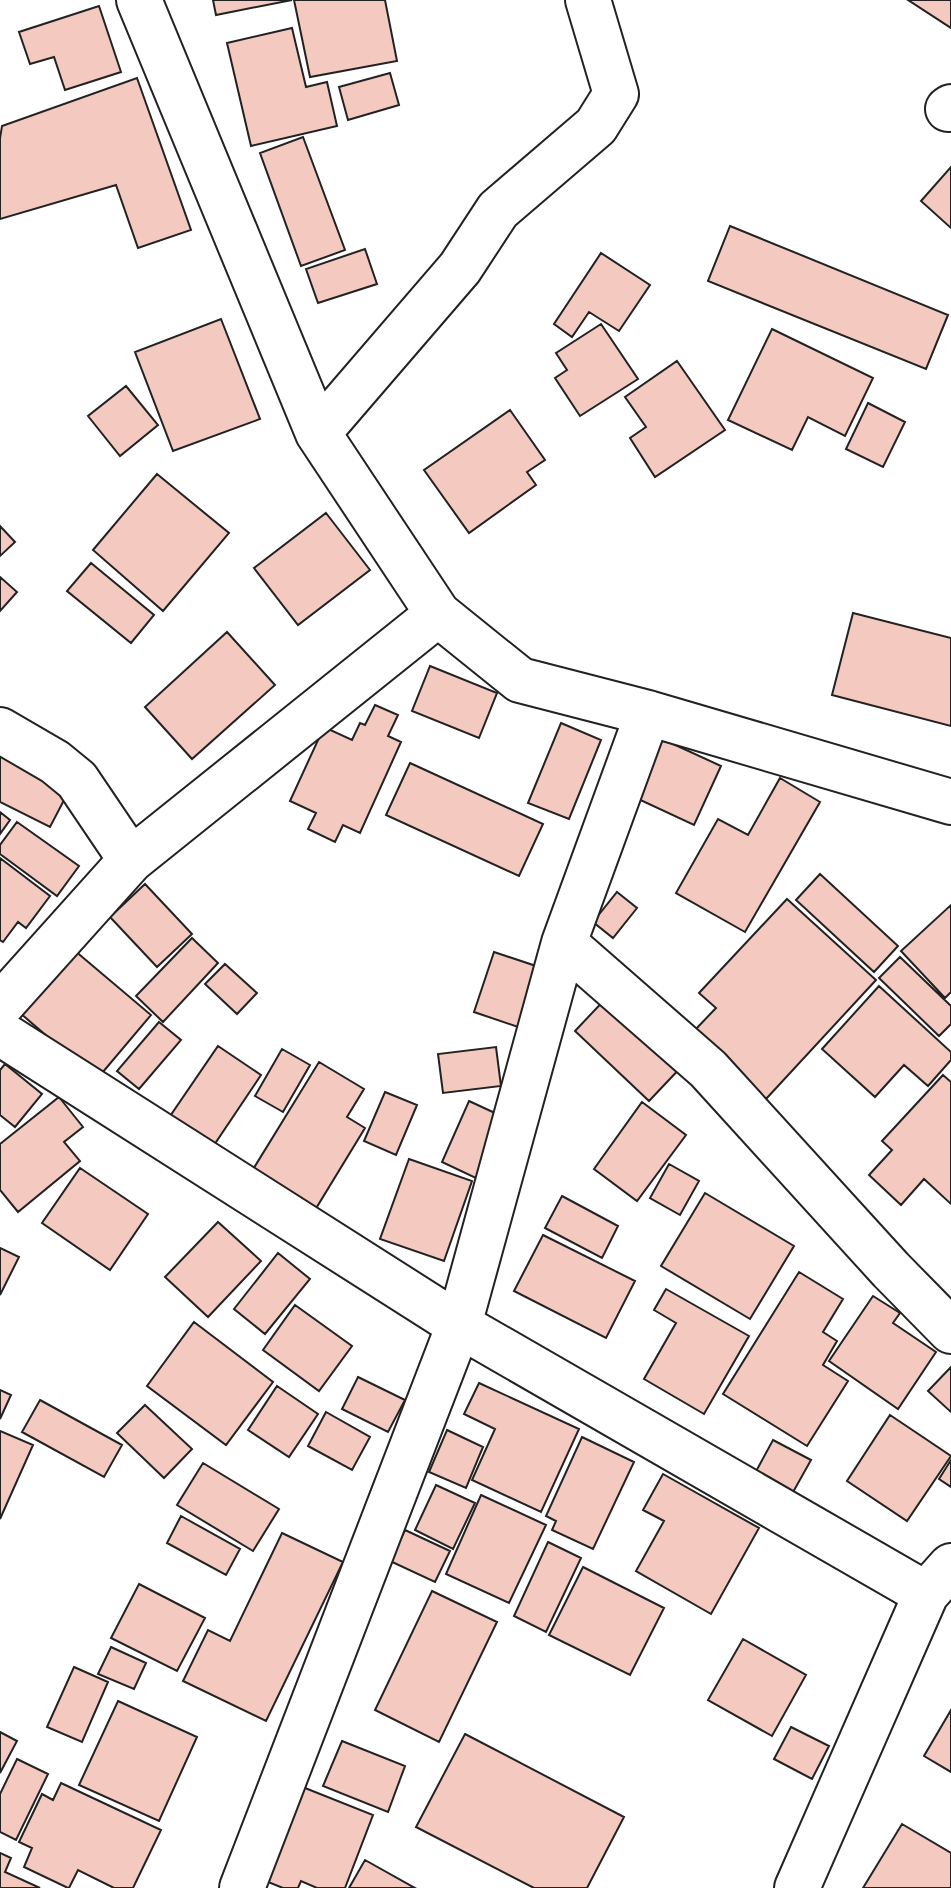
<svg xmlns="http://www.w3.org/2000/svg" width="951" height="1888" font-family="'Open Sans',sans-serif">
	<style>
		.building { fill: #f3c9c0; stroke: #222; stroke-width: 2 }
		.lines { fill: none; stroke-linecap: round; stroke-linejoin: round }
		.minor-casing { stroke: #222; stroke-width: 48 }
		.minor { stroke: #fff; stroke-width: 44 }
	</style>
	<rect width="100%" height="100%" fill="#fff"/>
	<!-- building -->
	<path class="building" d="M 213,0 L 292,0 L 216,15 Z
		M 294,0 L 385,0 L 397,61 L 310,77 Z
		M 908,0 L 951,0 L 951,28 Z
		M 99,6 L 121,72 L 65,90 L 54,57 L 30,64 L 19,32 Z
		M 292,28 L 306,87 L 327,82 L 337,126 L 251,146 L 227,43 Z
		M 390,73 L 399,105 L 348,120 L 339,87 Z
		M 137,78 L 191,230 L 138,248 L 116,185 L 0,219 L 0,138 L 2,126 Z
		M 303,137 L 345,250 L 301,266 L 260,153 Z
		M 951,167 L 951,228 L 921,201 Z
		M 730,226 L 948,315 L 926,369 L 708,281 Z
		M 365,249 L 377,284 L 318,303 L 306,269 Z
		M 601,253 L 650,285 L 619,331 L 589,312 L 572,337 L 554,324 Z
		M 221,319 L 260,419 L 173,451 L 135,352 Z
		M 601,324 L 638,379 L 580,416 L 555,378 L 567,370 L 556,353 Z
		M 772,329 L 873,378 L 845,436 L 808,417 L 792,450 L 728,420 Z
		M 677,361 L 725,430 L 655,477 L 630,438 L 646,427 L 625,397 Z
		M 126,386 L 158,425 L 120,456 L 88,416 Z
		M 868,403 L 905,422 L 883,467 L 846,449 Z
		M 510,410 L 545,460 L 527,472 L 536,485 L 469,533 L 424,470 Z
		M 157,474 L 229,533 L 163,611 L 93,550 Z
		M 326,513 L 370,570 L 298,625 L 254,568 Z
		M 0,526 L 15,542 L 0,556 Z
		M 91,563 L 154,615 L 131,643 L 67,591 Z
		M 0,577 L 17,592 L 0,611 Z
		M 853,613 L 951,638 L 951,726 L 832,695 Z
		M 227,632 L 275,685 L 192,759 L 145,707 Z
		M 430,666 L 497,693 L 479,738 L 412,711 Z
		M 375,705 L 398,715 L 388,736 L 401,742 L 360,833 L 343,825 L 335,842 L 308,829 L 316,813 L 290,801 L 324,727 L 352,740 L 360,723 L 365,725 Z
		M 561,723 L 601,740 L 569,819 L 528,803 Z
		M 647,732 L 721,766 L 694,825 L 621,791 Z
		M 0,747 L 73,783 L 50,827 L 0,802 Z
		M 410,763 L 543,824 L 519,876 L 386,815 Z
		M 780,778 L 820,802 L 745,932 L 676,893 L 718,819 L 748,835 Z
		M 0,812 L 10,820 L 0,834 Z
		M 17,822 L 79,866 L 57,896 L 0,854 L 0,845 Z
		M 0,858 L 50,896 L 26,928 L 18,922 L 3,942 L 0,940 Z
		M 820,874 L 898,946 L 874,972 L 796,900 Z
		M 145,884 L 192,934 L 157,967 L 110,917 Z
		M 617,892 L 637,908 L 613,938 L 593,922 Z
		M 787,899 L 876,980 L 766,1099 L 694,1031 L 716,1008 L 699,993 Z
		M 951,905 L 951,992 L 945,998 L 901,951 Z
		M 192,938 L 218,963 L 163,1022 L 136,996 Z
		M 74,950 L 151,1015 L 97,1079 L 20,1013 Z
		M 494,952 L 545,969 L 524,1029 L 474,1012 Z
		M 900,957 L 951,1006 L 951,1024 L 939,1036 L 879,978 Z
		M 225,964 L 257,993 L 237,1014 L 205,984 Z
		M 879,986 L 951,1052 L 951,1060 L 928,1086 L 904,1065 L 875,1097 L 822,1049 Z
		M 611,993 L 685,1063 L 649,1101 L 575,1031 Z
		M 159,1022 L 181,1040 L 139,1089 L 117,1071 Z
		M 218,1046 L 261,1075 L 208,1154 L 164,1125 Z
		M 496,1047 L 501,1086 L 443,1093 L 438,1054 Z
		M 282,1049 L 310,1065 L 283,1112 L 255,1096 Z
		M 319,1062 L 364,1089 L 347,1117 L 365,1128 L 315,1210 L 252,1171 Z
		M 5,1064 L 42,1094 L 15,1127 L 0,1115 L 0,1070 Z
		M 943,1075 L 951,1082 L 951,1204 L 924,1179 L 901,1205 L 869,1175 L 892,1150 L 882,1141 Z
		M 385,1092 L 417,1105 L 396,1155 L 364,1141 Z
		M 59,1097 L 83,1127 L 64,1142 L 80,1161 L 18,1212 L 0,1190 L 0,1144 Z
		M 469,1101 L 508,1119 L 480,1180 L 442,1162 Z
		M 642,1102 L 686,1135 L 637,1201 L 594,1169 Z
		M 409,1159 L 472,1181 L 444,1261 L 380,1239 Z
		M 669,1164 L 699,1181 L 680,1215 L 650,1198 Z
		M 80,1168 L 148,1214 L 110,1270 L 42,1223 Z
		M 705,1193 L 794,1246 L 750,1319 L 661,1266 Z
		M 562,1196 L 618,1226 L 602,1258 L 545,1228 Z
		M 218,1222 L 261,1261 L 208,1317 L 165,1277 Z
		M 543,1235 L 635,1281 L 606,1338 L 514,1291 Z
		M 0,1248 L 19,1257 L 0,1295 Z
		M 278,1253 L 310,1279 L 265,1334 L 234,1309 Z
		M 799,1272 L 843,1299 L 823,1332 L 837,1341 L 823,1365 L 848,1381 L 807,1446 L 723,1394 Z
		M 666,1289 L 749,1336 L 704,1414 L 644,1379 L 676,1323 L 654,1310 Z
		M 873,1296 L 900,1313 L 893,1323 L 936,1352 L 898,1409 L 829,1361 Z
		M 295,1305 L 352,1346 L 319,1391 L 263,1350 Z
		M 194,1322 L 273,1382 L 226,1445 L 147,1386 Z
		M 951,1367 L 951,1412 L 928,1391 Z
		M 358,1377 L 405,1400 L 388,1432 L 342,1409 Z
		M 479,1383 L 579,1429 L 541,1512 L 472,1480 L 495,1429 L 464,1414 Z
		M 277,1386 L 318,1414 L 289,1457 L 248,1430 Z
		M 0,1390 L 11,1395 L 0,1419 Z
		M 40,1400 L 122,1445 L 104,1477 L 22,1432 Z
		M 145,1405 L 192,1449 L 164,1478 L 117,1433 Z
		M 326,1412 L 370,1437 L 352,1470 L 308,1446 Z
		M 890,1415 L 951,1456 L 907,1521 L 847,1481 Z
		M 447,1430 L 483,1447 L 466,1488 L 429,1472 Z
		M 0,1431 L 33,1445 L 0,1519 Z
		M 582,1437 L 634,1462 L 593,1549 L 552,1530 L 556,1521 L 546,1516 Z
		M 773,1440 L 811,1460 L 792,1494 L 754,1475 Z
		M 951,1460 L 951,1487 L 939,1479 Z
		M 203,1463 L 279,1509 L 253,1551 L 177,1505 Z
		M 663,1474 L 759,1528 L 711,1614 L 636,1571 L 664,1521 L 643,1510 Z
		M 436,1485 L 475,1503 L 453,1549 L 415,1530 Z
		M 481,1495 L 546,1525 L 509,1603 L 446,1574 Z
		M 181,1516 L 240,1549 L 226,1575 L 167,1543 Z
		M 405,1530 L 450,1551 L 435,1582 L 390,1561 Z
		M 282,1533 L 343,1562 L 266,1721 L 183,1681 L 208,1630 L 230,1641 Z
		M 548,1542 L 581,1558 L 546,1632 L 514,1616 Z
		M 583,1567 L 664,1608 L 630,1675 L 549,1635 Z
		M 139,1584 L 205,1618 L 177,1671 L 111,1638 Z
		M 432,1591 L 497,1622 L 439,1742 L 375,1710 Z
		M 743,1639 L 806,1675 L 772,1736 L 708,1700 Z
		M 111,1647 L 146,1663 L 134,1689 L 98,1674 Z
		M 74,1667 L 108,1682 L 82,1742 L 47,1727 Z
		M 118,1701 L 197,1737 L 159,1821 L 79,1785 Z
		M 951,1710 L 951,1772 L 924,1756 Z
		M 791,1727 L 829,1746 L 812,1779 L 774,1759 Z
		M 0,1732 L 17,1741 L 0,1773 Z
		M 465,1734 L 624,1817 L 587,1888 L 534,1888 L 416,1827 Z
		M 342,1741 L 405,1766 L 388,1812 L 323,1786 Z
		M 17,1759 L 48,1774 L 16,1840 L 0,1832 L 0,1794 Z
		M 61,1783 L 161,1830 L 133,1888 L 114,1888 L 78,1870 L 69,1888 L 68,1888 L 24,1867 L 32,1848 L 19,1842 L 42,1794 L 53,1800 Z
		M 295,1784 L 373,1815 L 345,1888 L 317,1888 L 301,1881 L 298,1888 L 283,1888 L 258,1878 Z
		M 902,1824 L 951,1853 L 951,1888 L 863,1888 Z
		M 0,1853 L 11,1858 L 5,1872 L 40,1888 L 0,1888 Z
		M 365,1860 L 415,1888 L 349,1888 Z"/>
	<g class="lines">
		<defs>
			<path id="minor" d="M 139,0 L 318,433 L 438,614 L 520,680 L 648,713 L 951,802
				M 948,109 L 951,107
				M 318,433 L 460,268 L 498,210 L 596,126 L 616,94 L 588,0
				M 0,730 L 55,762 L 77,780 L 131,860
				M 564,943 L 708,1069 L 891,1270 L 951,1331
				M 0,1006 L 131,860 L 438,614
				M 0,1033 L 459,1325 L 926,1594
				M 242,1888 L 459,1325 L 564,943 L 648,713
				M 797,1888 L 926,1594 L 951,1566"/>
		</defs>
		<!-- minor casing -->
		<use href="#minor" class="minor-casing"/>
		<!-- minor -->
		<use href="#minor" class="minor"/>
	</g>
</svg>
